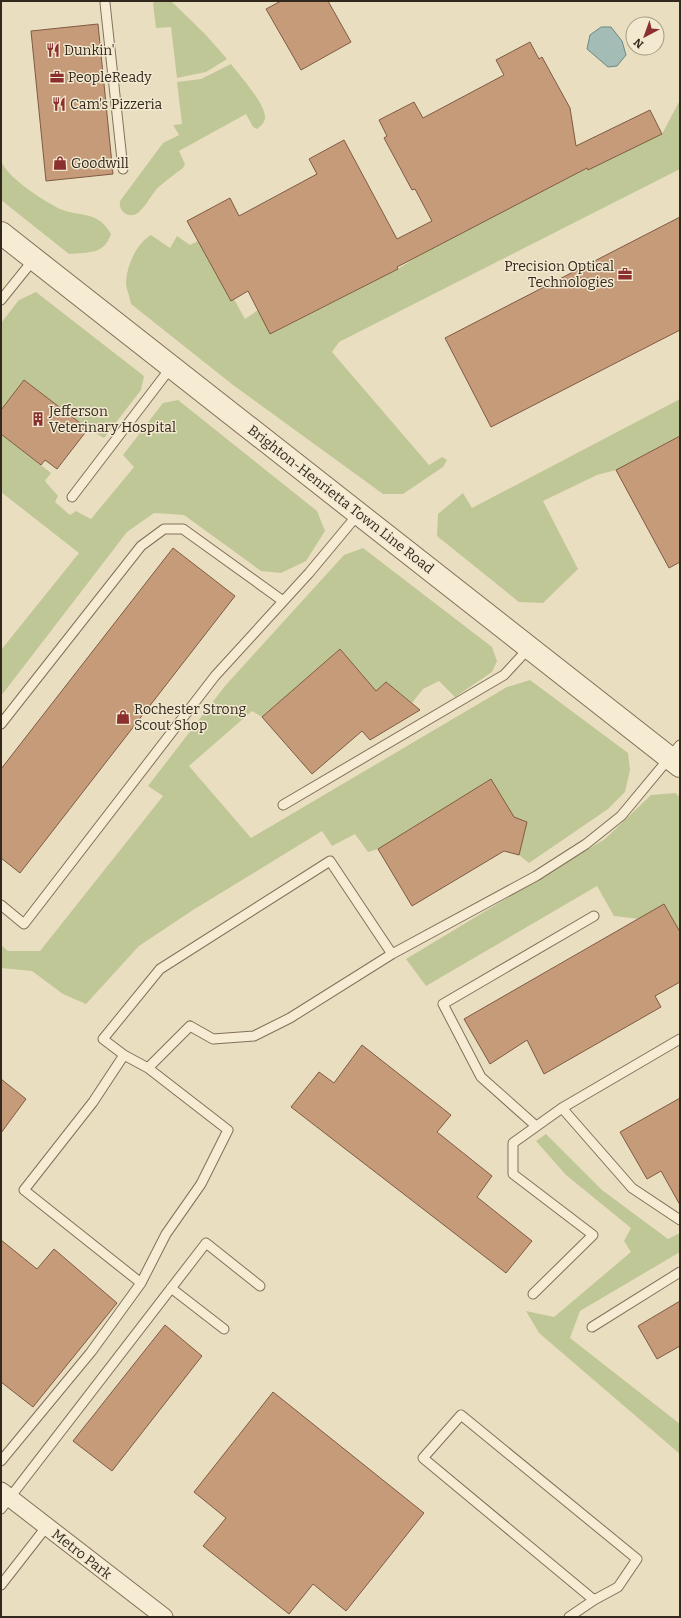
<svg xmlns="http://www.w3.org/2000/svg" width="681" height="1618" font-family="Bitter,serif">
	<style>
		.green { fill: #c0c796 }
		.water { fill: #a3bcb6; stroke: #6b8982 }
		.building { fill: #c59b7a; stroke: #7f5b42 }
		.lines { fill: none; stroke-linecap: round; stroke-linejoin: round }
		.service-casing { stroke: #82705a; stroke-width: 11 }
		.minor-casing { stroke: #82705a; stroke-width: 19 }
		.tertiary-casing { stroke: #82705a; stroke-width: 24 }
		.service { stroke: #f5ecd3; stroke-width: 9 }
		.minor { stroke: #f5ecd3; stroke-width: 17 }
		.tertiary { stroke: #f5ecd3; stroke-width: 22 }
		.labels { text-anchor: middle; stroke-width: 3; stroke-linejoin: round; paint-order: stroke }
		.poi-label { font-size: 14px; fill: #32281d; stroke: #f2e9d0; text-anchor: start }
		.street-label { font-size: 14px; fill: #32281d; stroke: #f2e9d0 }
	</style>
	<rect width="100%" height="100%" fill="#eadec1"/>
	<!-- green -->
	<path class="green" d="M 154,1 L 171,1 L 205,34 L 227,59 L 206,72 L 177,78 L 171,27 L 156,28 L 153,4 Z
		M 231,64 C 239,75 267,105 265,119 C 264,123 261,126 257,129 L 253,127 L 246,114 L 179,151 L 185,164 L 183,168 C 176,173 168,179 161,185 C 152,192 148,204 139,212 C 130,220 118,212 120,201 L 163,143 L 179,135 L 173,125 L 182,124 L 177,82 L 201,79 Z
		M 680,100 L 680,169 L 339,342 L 332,352 L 429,465 L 442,457 L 447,460 L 443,467 L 403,494 L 383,494 L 233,385 L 131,304 C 130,297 126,289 126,282 C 127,265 136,244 151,235 L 170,248 L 177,236 L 190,245 L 198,241 L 231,301 L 234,299 L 245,319 L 258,310 L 271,334 L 398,269 L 423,253 L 581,171 L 662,134 Z
		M 1,161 C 7,177 42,200 58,208 C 79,218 97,209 111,234 C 104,255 89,252 69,254 L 1,200 Z
		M 36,292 L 144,376 L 141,390 L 104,438 L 88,429 L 24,380 L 1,410 L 1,323 L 19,300 Z
		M 680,399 L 680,436 L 616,470 L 597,475 L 543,501 L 578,569 L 543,603 L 519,602 L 437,536 L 438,514 L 463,493 L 472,508 Z
		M 178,400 L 317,511 L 325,531 L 306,561 L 281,573 L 261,571 L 184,515 L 154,513 L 127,532 L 1,696 L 1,650 L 79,553 L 1,492 L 1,434 L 51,473 L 45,481 L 58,496 L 55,502 L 70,515 L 76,511 L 91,519 L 134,467 L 123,455 L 163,403 Z
		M 363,548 L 492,647 L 497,661 L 492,672 L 455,697 L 439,681 L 423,689 L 412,703 L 386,682 L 376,691 L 340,649 L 262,717 L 252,711 L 189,766 L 251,838 L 507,687 L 530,680 L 628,753 L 630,770 L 625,792 L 608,809 L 529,863 L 519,855 L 527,822 L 514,817 L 491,779 L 378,849 L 368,852 L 355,834 L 332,846 L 322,831 L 193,910 L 139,946 L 86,1004 L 63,994 L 32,971 L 1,968 L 1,945 L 8,951 L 40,951 L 163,796 L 148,786 L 225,686 L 344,555 Z
		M 675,793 L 680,797 L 680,932 L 664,905 L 639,919 L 614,916 L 597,886 L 426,986 L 406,959 L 605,839 L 651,795 Z
		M 546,1134 L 602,1190 L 668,1239 L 680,1233 L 680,1252 L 580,1311 L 570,1338 L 680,1424 L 680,1454 L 539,1333 L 526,1311 L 554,1317 L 631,1252 L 624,1241 L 631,1228 L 566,1175 L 536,1141 Z"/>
	<!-- water -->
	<path class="water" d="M 601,27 L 611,27 L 622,41 L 626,55 L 617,66 L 608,67 L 587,49 L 590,35 Z"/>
	<!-- building -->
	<path class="building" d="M 281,1 L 328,1 L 351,42 L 301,70 L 266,9 Z
		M 98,24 L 113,174 L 46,181 L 31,31 Z
		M 530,42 L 539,59 L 542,57 L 570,108 L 576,146 L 650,110 L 662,134 L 588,170 L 587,168 L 397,267 L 398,269 L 270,334 L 248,291 L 231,301 L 187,221 L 230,198 L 239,216 L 317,174 L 309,159 L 344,140 L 397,239 L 432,221 L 415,189 L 412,190 L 384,138 L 387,136 L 379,120 L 414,102 L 423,118 L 504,75 L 496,60 Z
		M 680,217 L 680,330 L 491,427 L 445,338 Z
		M 24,380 L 88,429 L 57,469 L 45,460 L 41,465 L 1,434 L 1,410 Z
		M 680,436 L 680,562 L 669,568 L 616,470 Z
		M 173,548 L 235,596 L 20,873 L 1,858 L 1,769 Z
		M 340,649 L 376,691 L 386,682 L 420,710 L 370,740 L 362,731 L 312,774 L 262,717 Z
		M 491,779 L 514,817 L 527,822 L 519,855 L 504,851 L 412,906 L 378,849 Z
		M 664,904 L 680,932 L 680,982 L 655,996 L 661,1007 L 544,1074 L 527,1040 L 490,1064 L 464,1019 Z
		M 362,1045 L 451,1115 L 437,1132 L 492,1176 L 477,1197 L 532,1241 L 506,1273 L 291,1107 L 319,1072 L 334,1083 Z
		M 1,1079 L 26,1099 L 1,1133 Z
		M 680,1098 L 680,1205 L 661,1171 L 647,1179 L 620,1132 Z
		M 1,1240 L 37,1269 L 54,1249 L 117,1303 L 33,1407 L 1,1382 Z
		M 680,1301 L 680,1346 L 657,1359 L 638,1326 Z
		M 165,1325 L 202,1356 L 112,1471 L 73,1441 Z
		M 273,1392 L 424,1513 L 346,1611 L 313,1584 L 289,1614 L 203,1546 L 226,1518 L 194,1492 Z"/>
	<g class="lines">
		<defs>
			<path id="service" d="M 105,3 L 123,169
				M 1,300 L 34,259
				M 72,497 L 172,366
				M 1,724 L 141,546 L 164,529 L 183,529 L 283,601
				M 283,805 L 504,675 L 529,648
				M 1,905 L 24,924 L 215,676 L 309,573 L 359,513
				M 124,1055 L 103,1039 L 160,969 L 330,861 L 392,954
				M 562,1108 L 632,1188 L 680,1220
				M 536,1126 L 481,1077 L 443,1004 L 594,916
				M 141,1283 L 24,1190 L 93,1102 L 124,1055 L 148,1068
				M 171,1288 L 224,1329
				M 533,1294 L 593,1235 L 513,1174 L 513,1143 L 562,1108 L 680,1039
				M 592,1327 L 680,1272
				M 1,1461 L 91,1352 L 141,1283 L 166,1234 L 201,1184 L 228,1130 L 148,1068 L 190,1026 L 213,1039 L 254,1036 L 290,1018 L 392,954 L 536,876 L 586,844 L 621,816 L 680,745
				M 1,1509 L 206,1243 L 260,1286
				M 1,1585 L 47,1526
				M 569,1617 L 594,1600 L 618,1587 L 637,1559 L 461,1415 L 423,1458 L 594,1600"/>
			<path id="minor" d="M 1,1491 L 164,1617"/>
			<path id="tertiary" d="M 1,233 L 680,766"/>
		</defs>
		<!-- service casing -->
		<use href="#service" class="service-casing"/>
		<!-- minor casing -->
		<use href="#minor" class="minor-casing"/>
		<!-- tertiary casing -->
		<use href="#tertiary" class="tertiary-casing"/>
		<!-- service -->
		<use href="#service" class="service"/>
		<!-- minor -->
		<use href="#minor" class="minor"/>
		<!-- tertiary -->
		<use href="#tertiary" class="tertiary"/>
	</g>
	<!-- icons -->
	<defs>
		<symbol id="restaurant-bare" viewBox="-9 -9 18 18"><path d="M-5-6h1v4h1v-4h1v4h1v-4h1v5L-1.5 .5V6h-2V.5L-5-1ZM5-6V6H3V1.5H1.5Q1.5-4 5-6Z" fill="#8c302f" stroke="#f2e9d0" stroke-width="2.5" paint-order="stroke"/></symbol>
		<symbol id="office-bare" viewBox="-9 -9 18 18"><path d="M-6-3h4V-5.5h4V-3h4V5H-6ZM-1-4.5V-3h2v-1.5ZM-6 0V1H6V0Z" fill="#8c302f" stroke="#f2e9d0" stroke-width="2.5" paint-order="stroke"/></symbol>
		<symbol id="shop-bare" viewBox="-9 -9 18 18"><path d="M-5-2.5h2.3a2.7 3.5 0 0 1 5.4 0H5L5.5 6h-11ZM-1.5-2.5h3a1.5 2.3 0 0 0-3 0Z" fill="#8c302f" stroke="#f2e9d0" stroke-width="2.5" paint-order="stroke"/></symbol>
		<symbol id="building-bare" viewBox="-9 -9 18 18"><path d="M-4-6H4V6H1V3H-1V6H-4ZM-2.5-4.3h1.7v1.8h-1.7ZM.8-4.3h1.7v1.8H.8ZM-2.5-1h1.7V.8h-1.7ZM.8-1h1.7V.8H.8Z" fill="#8c302f" stroke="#f2e9d0" stroke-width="2.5" paint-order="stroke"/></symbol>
	</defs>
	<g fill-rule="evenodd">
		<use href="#restaurant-bare" x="43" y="40" width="20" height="20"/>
		<use href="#office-bare" x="47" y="67" width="20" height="20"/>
		<use href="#restaurant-bare" x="49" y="94" width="20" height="20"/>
		<use href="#shop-bare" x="50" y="153" width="20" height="20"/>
		<use href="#office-bare" x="615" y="264" width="20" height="20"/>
		<use href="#building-bare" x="28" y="409" width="20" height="20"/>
		<use href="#shop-bare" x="113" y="707" width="20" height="20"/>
	</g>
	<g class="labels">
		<!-- poi labels -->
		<g class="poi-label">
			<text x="64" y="55">Dunkin'</text>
			<text x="68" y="82">PeopleReady</text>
			<text x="70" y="109">Cam's Pizzeria</text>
			<text x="71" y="168">Goodwill</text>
			<text x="614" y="271" text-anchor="end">Precision Optical<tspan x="614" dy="16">Technologies</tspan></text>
			<text x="49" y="416">Jefferson<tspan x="49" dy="16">Veterinary Hospital</tspan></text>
			<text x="134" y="714">Rochester Strong<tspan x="134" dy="16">Scout Shop</tspan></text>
		</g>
		<!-- street labels -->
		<g class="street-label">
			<text transform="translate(341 499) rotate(38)" y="5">Brighton-Henrietta Town Line Road</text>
			<text transform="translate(82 1554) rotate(38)" y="5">Metro Park</text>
		</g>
	</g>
	<!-- border -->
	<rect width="681" height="1618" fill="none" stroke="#32281d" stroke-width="4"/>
	<!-- north arrow -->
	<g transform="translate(645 36) rotate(221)"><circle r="19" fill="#f2e9d0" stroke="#a59c88"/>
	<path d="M0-3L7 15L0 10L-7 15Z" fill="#8c302f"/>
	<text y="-6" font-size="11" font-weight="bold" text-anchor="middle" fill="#32281d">N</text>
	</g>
</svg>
